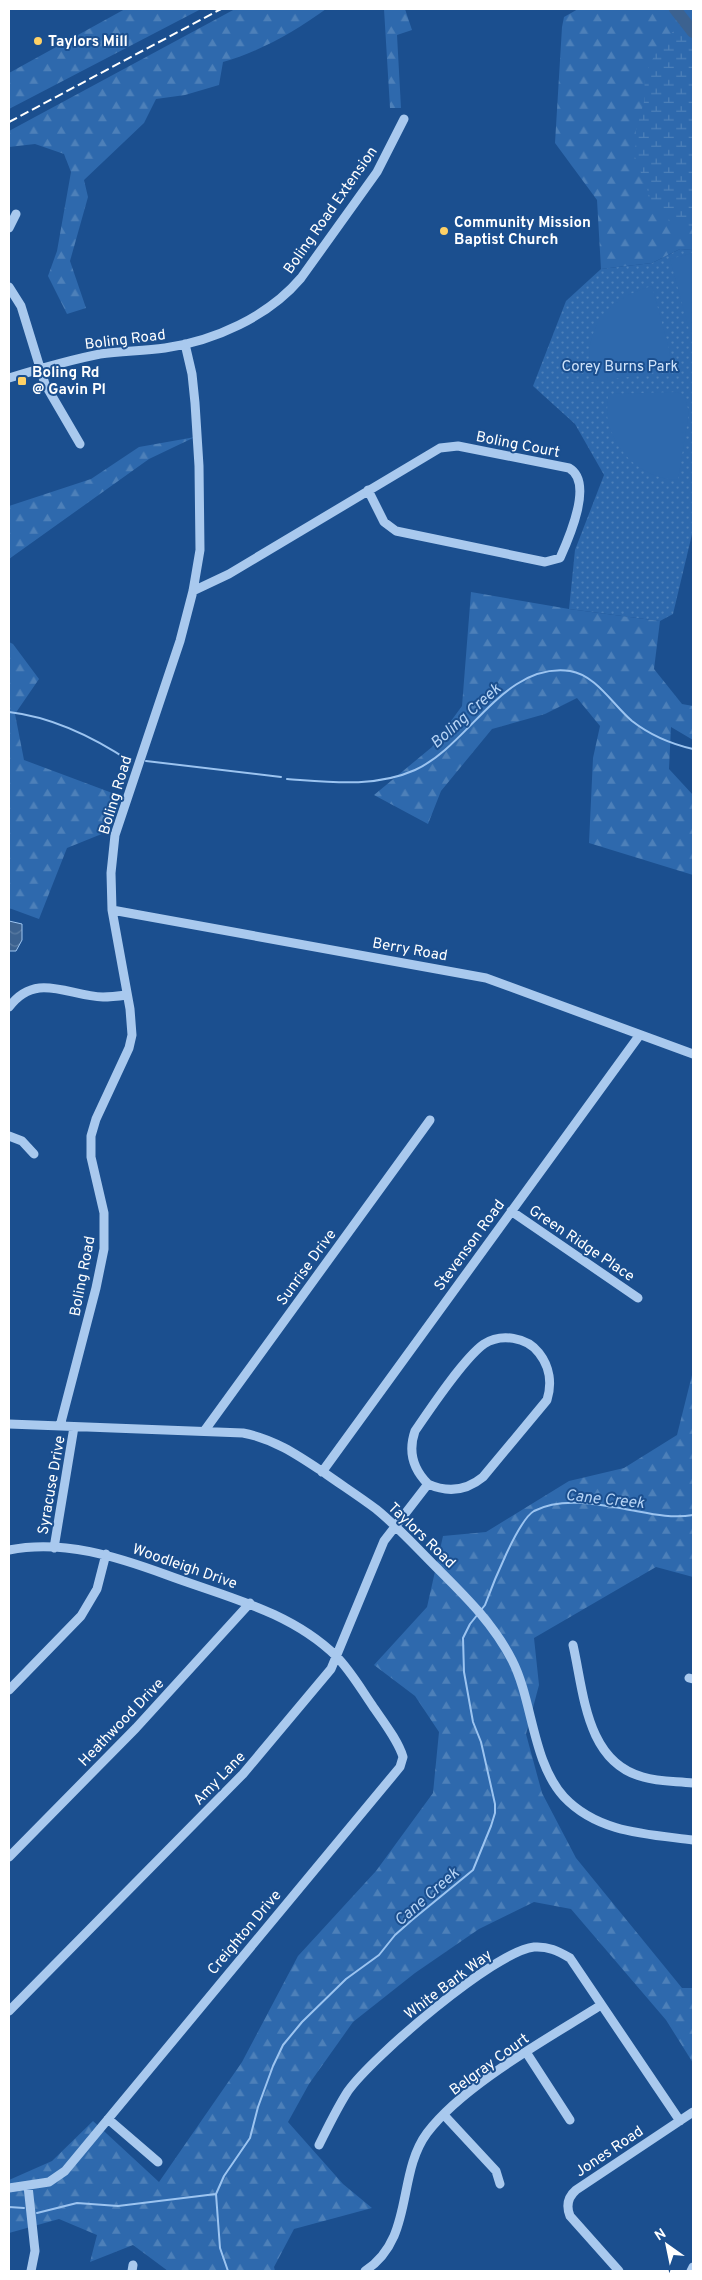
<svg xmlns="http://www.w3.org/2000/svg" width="702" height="2280" font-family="Overpass,sans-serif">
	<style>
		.grass { fill: url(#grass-dots) }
		.forest { fill: url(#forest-firs) }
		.wetland { fill: url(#wetland-marsh) }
		.garden { fill: #2e69ad }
		.water { fill: url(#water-waves); stroke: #9cc4f0 }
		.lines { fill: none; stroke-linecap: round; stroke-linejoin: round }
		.stream { stroke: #9cc4f0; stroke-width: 2 }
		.river { stroke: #3c6290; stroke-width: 12 }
		.minor { stroke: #a9c9ee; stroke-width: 9 }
		.rail { stroke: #fff; stroke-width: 2; stroke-dasharray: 9 4; stroke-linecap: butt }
		.poi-dot { fill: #ffd166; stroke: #1b4f8f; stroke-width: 2 }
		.labels { text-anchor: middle; stroke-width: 4; stroke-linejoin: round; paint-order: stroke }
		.poi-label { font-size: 15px; font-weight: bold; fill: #fff; stroke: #1b4f8f; text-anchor: start }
		.street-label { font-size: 15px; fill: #fff; stroke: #1b4f8f }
		.park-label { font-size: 15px; fill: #cfe3fa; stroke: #1b4f8f }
		.water-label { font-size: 16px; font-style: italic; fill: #b5d3f5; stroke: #1b4f8f }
	</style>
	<defs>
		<pattern id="grass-dots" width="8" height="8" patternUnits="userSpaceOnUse" patternTransform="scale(1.25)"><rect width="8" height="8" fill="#2e69ad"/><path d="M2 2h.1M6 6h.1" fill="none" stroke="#4d80b9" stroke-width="1.8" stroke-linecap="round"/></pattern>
		<pattern id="forest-firs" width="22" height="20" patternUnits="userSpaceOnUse" patternTransform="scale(1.25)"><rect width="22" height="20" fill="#2e69ad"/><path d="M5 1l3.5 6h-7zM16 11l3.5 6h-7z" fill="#4d80b9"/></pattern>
		<pattern id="wetland-marsh" width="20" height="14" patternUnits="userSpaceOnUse" patternTransform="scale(1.25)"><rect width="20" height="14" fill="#2e69ad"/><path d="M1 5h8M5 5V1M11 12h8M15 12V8" fill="none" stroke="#4d80b9"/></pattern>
		<pattern id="water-waves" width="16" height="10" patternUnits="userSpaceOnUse" patternTransform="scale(1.25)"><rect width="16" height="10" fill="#3c6290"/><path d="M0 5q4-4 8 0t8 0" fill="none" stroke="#597aa1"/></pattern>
	</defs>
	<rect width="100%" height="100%" fill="#1b4f8f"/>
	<!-- grass -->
	<path class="grass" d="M 680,249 L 693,250 L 693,530 L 673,614 L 660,621 L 569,609 L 575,550 L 604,475 L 575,424 L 533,386 L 566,301 L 601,269 L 652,263 Z"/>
	<!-- forest -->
	<path class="forest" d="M 125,9 L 201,9 L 9,109 L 9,73 Z
		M 235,9 L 326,9 C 296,31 259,52 223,62 L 219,85 L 185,95 L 156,99 L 144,123 L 84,180 L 88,197 L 70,261 L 86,308 L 67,314 L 48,276 L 57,251 L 71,172 L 64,154 L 35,144 L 9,147 L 9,131 Z
		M 384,9 L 405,9 L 412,30 L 397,35 L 401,108 L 390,108 Z
		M 578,9 L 693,9 L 693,250 L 680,249 L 652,263 L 601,269 L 597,200 L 555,143 L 562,27 L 564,17 Z
		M 195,437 L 149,459 L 9,559 L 9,506 L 91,479 L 139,447 Z
		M 471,592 L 569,609 L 660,621 L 654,669 L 682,704 L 693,706 L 693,740 L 671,727 L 669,769 L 693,795 L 693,875 L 589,843 L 593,758 L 600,726 L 577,698 L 545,714 L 492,729 L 441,791 L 428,824 L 374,795 L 432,747 L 462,706 Z
		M 9,642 L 13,644 L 39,679 L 15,714 L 24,760 L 115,794 L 109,831 L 67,848 L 39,919 L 9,908 Z
		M 693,1371 L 693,1577 L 656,1567 L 534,1638 L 539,1685 L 526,1734 L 542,1793 L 576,1858 L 682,1988 L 693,1988 L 693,2063 L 666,2020 L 571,1909 L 534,1902 L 479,1929 L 415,1973 L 353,2022 L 309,2084 L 288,2122 L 343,2184 L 372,2208 L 294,2229 L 274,2267 L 275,2271 L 168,2271 L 133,2245 L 90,2262 L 97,2235 L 59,2219 L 9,2233 L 9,2180 L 52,2161 L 93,2121 L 159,2182 L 242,2062 L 298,1956 L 376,1871 L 433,1793 L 439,1732 L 415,1696 L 374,1665 L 427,1607 L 443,1536 L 486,1532 L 569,1481 L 624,1468 L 677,1435 Z"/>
	<!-- wetland -->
	<path class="wetland" d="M 684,19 L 693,32 L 693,230 L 690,226 L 669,221 L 651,200 L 635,157 L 636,130 L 644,102 L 645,75 L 657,50 Z"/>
	<!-- garden -->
	<path class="garden" d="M 693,253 L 693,335 L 689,329 L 670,259 Z
		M 652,286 L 669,349 C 670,356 672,363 666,368 C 658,375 605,379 591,382 C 582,331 603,300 652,286 Z
		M 676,392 L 684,395 L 689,412 L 678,480 C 644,479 616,454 608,421 C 606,413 608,402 608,394 Z"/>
	<!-- water -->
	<path class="water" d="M 9,921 L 22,924 L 22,940 L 16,951 L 9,951 Z"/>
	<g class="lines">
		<!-- stream -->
		<path class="stream" d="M 9,712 C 52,717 95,738 131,762
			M 146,761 L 281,777
			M 287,779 C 329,782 375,788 415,770 C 470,745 503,662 570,671 C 596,675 613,705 632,721 C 650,735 671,744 693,749
			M 481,1610 L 485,1605 C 492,1586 518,1520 534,1511 C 561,1497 597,1504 625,1509 C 648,1513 670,1519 693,1515
			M 9,2207 L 24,2208
			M 37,2213 L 77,2203 L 118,2206 L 216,2194
			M 228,2271 L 220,2248 L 216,2194 L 224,2176 L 250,2138 L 258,2107 L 273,2066 L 283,2045 L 302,2022 L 346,1979 L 379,1955 L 395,1935 L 412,1920 L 473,1870 L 491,1826 L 495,1813 L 495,1804 L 481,1742 L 473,1722 L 464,1672 L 463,1638 L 470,1624 L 478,1614"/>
		<!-- river -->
		<path class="river" d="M 675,9 L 693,32"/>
		<!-- minor -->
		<path class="minor" d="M 9,228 L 16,214
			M 9,287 L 21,306 L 45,384 L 80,444
			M 9,378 C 39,369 69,360 100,354 C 122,351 143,351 165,348 C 214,341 268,317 301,278 L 377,172 L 404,119
			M 193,591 L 229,574 L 440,448 L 458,446 L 569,468 C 594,482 569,538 560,558 L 545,562 L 396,531 L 384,522 L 368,490
			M 112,910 L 486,978 L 693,1054
			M 9,1007 C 36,971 68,996 103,997 C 111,997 119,996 127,995
			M 9,1136 L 22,1141 L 34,1154
			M 511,1211 L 638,1298
			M 9,1424 L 243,1433 C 275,1439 299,1456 326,1474 C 343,1486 360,1497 376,1509 C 397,1526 416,1547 436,1567 C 465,1596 493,1623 512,1660 C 533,1701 532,1762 564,1797 C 598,1833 647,1834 693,1840
			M 60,1426 L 96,1288 L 104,1249 L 104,1213 L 91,1157 L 91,1136 L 96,1119 L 129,1048 L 132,1035 L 130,1009 L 112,910 L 111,873 L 115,835 L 180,641 L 193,591 L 200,550 L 199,466 L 195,403 L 192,374 L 185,344
			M 205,1430 L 430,1120
			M 322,1472 L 639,1036
			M 54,1548 L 74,1427
			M 9,1550 C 63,1539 118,1557 167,1575 C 226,1597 290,1611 336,1656 C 350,1670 361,1689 372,1705 C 382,1720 398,1740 403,1757 L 400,1767 L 65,2171 L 49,2182 L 9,2188
			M 573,1645 C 584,1693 586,1762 643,1777 C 659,1782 677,1781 693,1783
			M 689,1678 L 693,1679
			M 9,1690 L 81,1616 L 97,1589 L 106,1554
			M 9,1857 L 136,1728 L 250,1603
			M 9,2011 L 243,1774 L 331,1669 L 384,1541 L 428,1484 C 413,1469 408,1451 415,1431 C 430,1409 464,1358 484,1344 C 501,1333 527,1337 539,1353 C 550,1367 552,1384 547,1400 L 483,1477 C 466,1491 448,1493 428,1484
			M 526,2052 L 570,2120
			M 444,2115 L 496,2171 L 500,2184
			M 108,2119 L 158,2162
			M 319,2145 C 328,2127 337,2108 348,2091 C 371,2058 495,1951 534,1947 C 548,1946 558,1951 570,1958 L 680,2121
			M 28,2186 L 35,2251 L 31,2271
			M 132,2271 L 133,2265
			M 365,2271 C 415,2238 396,2175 427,2133 C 464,2084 549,2038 601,2005
			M 619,2271 L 570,2216 C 566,2206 568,2197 576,2190 L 693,2112
			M 691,2271 L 693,2267"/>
		<!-- rail -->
		<path class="rail" d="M 9,122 L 221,9"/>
	</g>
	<!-- markers -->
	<g class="poi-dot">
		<circle cx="38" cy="41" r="5"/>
		<circle cx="444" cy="231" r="5"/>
		<rect x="17" y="376" width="10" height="10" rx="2.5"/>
	</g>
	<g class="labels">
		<!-- poi labels -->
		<g class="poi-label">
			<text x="48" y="46">Taylors Mill</text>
			<text x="454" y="227">Community Mission<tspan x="454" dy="17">Baptist Church</tspan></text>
			<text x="32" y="377">Boling Rd<tspan x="32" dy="17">@ Gavin Pl</tspan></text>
		</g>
		<!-- street labels -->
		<g class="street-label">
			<text transform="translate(330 210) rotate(-55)" y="5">Boling Road Extension</text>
			<text transform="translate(125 339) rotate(-7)" y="5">Boling Road</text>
			<text transform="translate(518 444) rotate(11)" y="5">Boling Court</text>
			<text transform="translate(115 795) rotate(-73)" y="5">Boling Road</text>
			<text transform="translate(410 949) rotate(10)" y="5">Berry Road</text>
			<text transform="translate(582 1243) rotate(34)" y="5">Green Ridge Place</text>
			<text transform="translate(469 1245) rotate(-54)" y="5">Stevenson Road</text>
			<text transform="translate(306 1267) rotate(-54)" y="5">Sunrise Drive</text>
			<text transform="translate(82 1276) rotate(-79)" y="5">Boling Road</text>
			<text transform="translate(51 1485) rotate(-80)" y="5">Syracuse Drive</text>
			<text transform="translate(422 1535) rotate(44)" y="5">Taylors Road</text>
			<text transform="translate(185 1566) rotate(19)" y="5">Woodleigh Drive</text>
			<text transform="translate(121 1722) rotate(-46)" y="5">Heathwood Drive</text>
			<text transform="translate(219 1778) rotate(-46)" y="5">Amy Lane</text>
			<text transform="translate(244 1932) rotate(-50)" y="5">Creighton Drive</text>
			<text transform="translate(448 1984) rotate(-37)" y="5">White Bark Way</text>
			<text transform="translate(489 2064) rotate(-36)" y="5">Belgray Court</text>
			<text transform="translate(609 2151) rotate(-34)" y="5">Jones Road</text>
		</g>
		<!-- park labels -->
		<g class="park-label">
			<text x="620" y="371">Corey Burns Park</text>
		</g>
		<!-- water labels -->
		<g class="water-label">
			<text transform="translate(465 715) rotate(-42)" y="6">Boling Creek</text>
			<text transform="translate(605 1498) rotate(6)" y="6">Cane Creek</text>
			<text transform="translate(426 1896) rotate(-41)" y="6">Cane Creek</text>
		</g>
	</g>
	<!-- border -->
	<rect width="702" height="2280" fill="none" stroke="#ffffff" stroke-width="20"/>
	<!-- north arrow -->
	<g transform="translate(667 2245) rotate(327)" stroke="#1b4f8f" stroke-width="4" paint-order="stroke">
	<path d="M0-4L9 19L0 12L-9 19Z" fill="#ffffff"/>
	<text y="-8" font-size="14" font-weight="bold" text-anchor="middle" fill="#ffffff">N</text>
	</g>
</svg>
